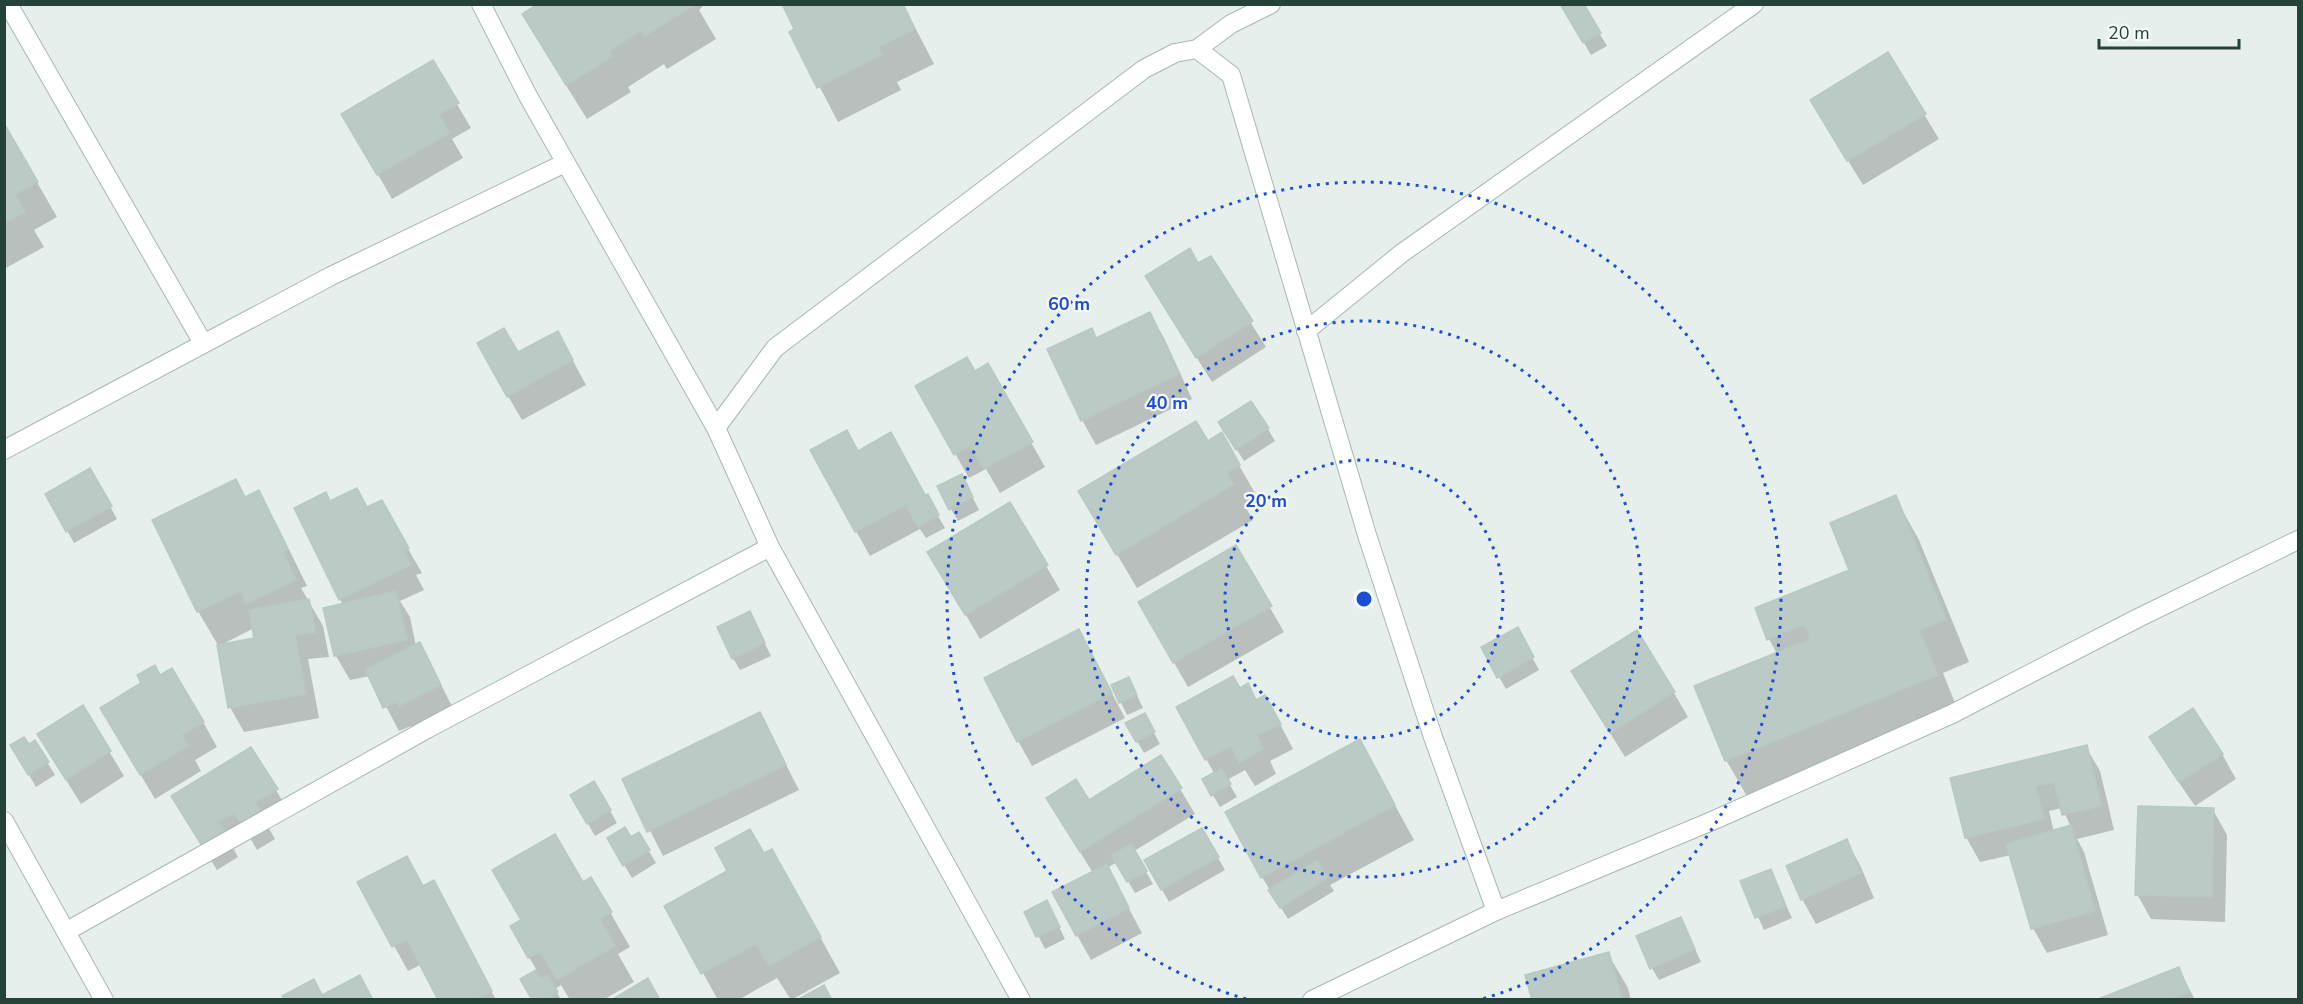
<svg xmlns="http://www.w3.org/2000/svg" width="2303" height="1004" font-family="'Nunito Sans',sans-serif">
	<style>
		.shadow { fill: #0003; fill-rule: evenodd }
		.building { fill: #bbcac4; stroke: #b8c9c2; stroke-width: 1.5 }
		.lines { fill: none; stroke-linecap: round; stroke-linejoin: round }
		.minor-casing { stroke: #a8b8b2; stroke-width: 20 }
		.minor { stroke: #fff; stroke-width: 18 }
		.ring { fill: none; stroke: #1d4ed8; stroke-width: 3; stroke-dasharray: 3 6 }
		.centre { fill: #1d4ed8; stroke: #f7fbf9; stroke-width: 3 }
		.ring-label { font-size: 18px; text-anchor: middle; font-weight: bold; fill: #1d4ed8; stroke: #f7fbf9; stroke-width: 4.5; stroke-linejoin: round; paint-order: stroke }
	</style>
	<rect width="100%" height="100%" fill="#e6efeb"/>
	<!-- shadow -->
	<path class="shadow" d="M 541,4 L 705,4 L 699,10 L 716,39 L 667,69 L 664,64 L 628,87 L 631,92 L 587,119 L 544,50 Z
		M 903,4 L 934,64 L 897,82 L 901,90 L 838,122 L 791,32 L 796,29 Z
		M 1562,4 L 1582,4 L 1607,46 L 1591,55 Z
		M 1888,55 L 1939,139 L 1863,185 L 1826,125 Z
		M 432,62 L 471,128 L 452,139 L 463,158 L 392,199 L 343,114 Z
		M 4,125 L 57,217 L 34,230 L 44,247 L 4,269 Z
		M 1210,258 L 1266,347 L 1212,382 L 1161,301 L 1198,265 Z
		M 1150,314 L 1164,338 L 1192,399 L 1096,445 L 1082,420 L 1091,330 L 1097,339 Z
		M 518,354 L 571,357 L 586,385 L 522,420 L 508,396 Z
		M 987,365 L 1045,467 L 1000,493 L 986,469 L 969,478 L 917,386 L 974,373 Z
		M 1268,429 L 1275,441 L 1244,461 L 1227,434 Z
		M 1221,434 L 1259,500 L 1246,508 L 1253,520 L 1137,588 L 1080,492 L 1207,443 Z
		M 858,452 L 905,459 L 945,528 L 926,538 L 920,529 L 870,556 L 856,531 Z
		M 90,470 L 117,519 L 74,543 L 47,494 Z
		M 236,481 L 246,498 L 258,492 L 278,527 L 307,586 L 301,588 L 323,626 L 329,657 L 308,659 L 319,718 L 244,732 L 230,707 L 219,647 L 198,611 ZM 254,628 L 256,639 L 221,645 Z
		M 968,488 L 979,510 L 958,521 L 951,509 Z
		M 1895,497 L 1919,540 L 1969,662 L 1943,673 L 1961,718 L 1751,803 L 1726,760 L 1777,654 L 1769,639 L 1851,571 Z
		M 330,502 L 367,509 L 381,502 L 422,573 L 416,575 L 424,590 L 400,601 L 410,617 L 416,646 L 420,644 L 454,710 L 415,729 L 411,726 L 399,731 L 370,676 L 350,680 L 336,656 L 343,605 L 296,509 Z
		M 1010,504 L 1060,590 L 980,639 L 929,552 Z
		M 1235,547 L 1284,632 L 1188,687 L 1140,603 Z
		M 756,626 L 771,656 L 740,670 L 733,658 Z
		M 1079,631 L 1125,718 L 1032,766 L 1018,741 Z
		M 1524,642 L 1539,670 L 1506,689 L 1499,677 Z
		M 160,677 L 203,722 L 217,747 L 195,760 L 201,771 L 155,799 L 116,733 Z
		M 1129,679 L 1143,708 L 1127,715 L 1113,686 Z
		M 1239,690 L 1256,701 L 1279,722 L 1293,749 L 1270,761 L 1276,774 L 1255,786 L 1245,770 L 1227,780 L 1237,797 L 1220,807 L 1204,780 L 1214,773 L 1178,708 Z
		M 1674,693 L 1688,717 L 1625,757 L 1587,696 Z
		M 82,707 L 124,776 L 81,804 L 53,759 Z
		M 760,714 L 799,790 L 663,856 L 624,779 Z
		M 1144,715 L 1160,744 L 1144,753 L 1127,724 Z
		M 35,742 L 55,775 L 36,787 L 12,746 L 28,746 Z
		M 2086,747 L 2100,771 L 2114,830 L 2077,839 L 2084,852 L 2108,935 L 2047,953 L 2033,928 L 2011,855 L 1980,862 L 1966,837 ZM 2062,808 L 2071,827 L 2054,832 L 2049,811 Z
		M 2222,754 L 2236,779 L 2195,806 L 2165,762 Z
		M 1161,757 L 1195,814 L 1134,851 L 1153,884 L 1135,893 L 1117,862 L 1107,868 L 1142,933 L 1091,960 L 1077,935 L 1093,873 L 1062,823 L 1089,802 Z
		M 1379,776 L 1414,840 L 1330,885 L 1334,891 L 1288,919 L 1262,877 Z
		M 594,783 L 617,823 L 595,836 L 572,796 Z
		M 276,790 L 290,814 L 268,827 L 275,839 L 257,850 L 249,836 L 232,846 L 238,857 L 217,870 L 187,821 Z
		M 2213,810 L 2227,835 L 2225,922 L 2151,919 L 2137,894 Z
		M 1202,830 L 1225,870 L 1169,902 L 1146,861 Z
		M 639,834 L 656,863 L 632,878 L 609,839 L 630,839 Z
		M 1846,840 L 1860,865 L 1874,898 L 1816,924 L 1802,899 Z
		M 763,855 L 792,886 L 840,973 L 791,1000 L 777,978 L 738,1000 L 718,1000 L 703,973 Z
		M 1770,871 L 1792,918 L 1764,930 L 1742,882 Z
		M 591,879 L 630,947 L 618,954 L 634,982 L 603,1000 L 570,1000 L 561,985 L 555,989 L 561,1000 L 534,1000 L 522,980 L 537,971 L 512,927 Z
		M 359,882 L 423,888 L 448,907 L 496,1000 L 440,1000 L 422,964 L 408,971 Z
		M 1026,912 L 1053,914 L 1065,939 L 1045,949 Z
		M 1687,931 L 1701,962 L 1659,980 L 1652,968 Z
		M 1608,954 L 1628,988 L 1631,1000 L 1534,1000 Z
		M 2179,969 L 2195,1000 L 2100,1000 Z"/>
	<!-- building -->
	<path class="building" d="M 538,4 L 696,4 L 645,36 L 642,30 L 609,51 L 612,57 L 566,85 L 522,14 Z
		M 782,4 L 903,4 L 915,29 L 879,47 L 882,55 L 817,88 L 789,32 L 794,29 Z
		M 1560,4 L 1584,4 L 1601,33 L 1583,43 Z
		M 1888,52 L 1926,114 L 1847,161 L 1810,100 Z
		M 433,60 L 459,103 L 439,114 L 450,133 L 377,175 L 341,114 Z
		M 4,123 L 38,182 L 15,194 L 25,212 L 4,223 Z
		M 1190,248 L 1198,263 L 1211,256 L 1253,321 L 1196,358 L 1145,276 Z
		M 1150,312 L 1179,374 L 1081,421 L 1047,349 L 1092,328 L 1096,338 Z
		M 504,328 L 518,352 L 558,331 L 573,360 L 507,397 L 477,343 Z
		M 967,357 L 975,371 L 988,363 L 1033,442 L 984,469 L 970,445 L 954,455 L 915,386 Z
		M 1251,401 L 1269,428 L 1236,450 L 1218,422 Z
		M 1196,421 L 1208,441 L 1222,432 L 1240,465 L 1227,472 L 1234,484 L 1116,555 L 1078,491 Z
		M 847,430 L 858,451 L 891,432 L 925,495 L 855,532 L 810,450 Z
		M 90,468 L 112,506 L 66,532 L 45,494 Z
		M 962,474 L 973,497 L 949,510 L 937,486 Z
		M 236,479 L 245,497 L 259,490 L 288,550 L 283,553 L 296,580 L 246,604 L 240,591 L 197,612 L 152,520 Z
		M 357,488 L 367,507 L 382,500 L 409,548 L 404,550 L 411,565 L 339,600 L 294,508 L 326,492 L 330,501 Z
		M 928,494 L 939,515 L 918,527 L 906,506 Z
		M 1896,495 L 1946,619 L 1920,630 L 1938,675 L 1725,761 L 1694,686 L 1810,639 L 1805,624 L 1767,640 L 1755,608 L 1849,570 L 1830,523 Z
		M 1010,502 L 1048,565 L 965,615 L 927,552 Z
		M 1236,545 L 1272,606 L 1173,663 L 1138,602 Z
		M 396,591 L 407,640 L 334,656 L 323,608 Z
		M 309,599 L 316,632 L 295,635 L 306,694 L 228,708 L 217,645 L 254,638 L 249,610 Z
		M 750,611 L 765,643 L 732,659 L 717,627 Z
		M 1518,627 L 1534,657 L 1497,678 L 1481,647 Z
		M 1079,629 L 1112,693 L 1017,742 L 984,678 Z
		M 1637,630 L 1675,692 L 1610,733 L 1571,671 Z
		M 420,642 L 441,685 L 399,706 L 397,702 L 383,708 L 365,669 Z
		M 155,665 L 160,675 L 172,668 L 204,722 L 182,735 L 188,746 L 140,775 L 100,708 L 141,683 L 137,675 Z
		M 1233,676 L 1240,688 L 1248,683 L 1256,700 L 1265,695 L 1281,724 L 1257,736 L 1263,749 L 1239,763 L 1231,746 L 1205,760 L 1176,707 Z
		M 1129,677 L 1137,695 L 1119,703 L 1111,685 Z
		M 83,705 L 111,751 L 66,780 L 37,734 Z
		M 2193,708 L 2223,754 L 2179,782 L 2149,737 Z
		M 760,712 L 786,765 L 647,832 L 622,779 Z
		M 1145,713 L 1155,732 L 1136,742 L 1125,723 Z
		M 24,737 L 29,744 L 35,740 L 49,762 L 28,775 L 10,745 Z
		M 1360,739 L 1395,805 L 1261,878 L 1225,812 Z
		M 2087,745 L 2101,806 L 2062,815 L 2054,782 L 2036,786 L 2044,819 L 1965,838 L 1950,778 Z
		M 251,747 L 278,789 L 255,802 L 263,814 L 242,827 L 234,813 L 218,822 L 225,832 L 202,846 L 171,796 Z
		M 1161,755 L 1182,788 L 1080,852 L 1046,798 L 1076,779 L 1089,800 Z
		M 1222,768 L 1231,784 L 1211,796 L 1202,779 Z
		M 594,781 L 611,810 L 587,824 L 570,795 Z
		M 2138,806 L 2214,808 L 2212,897 L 2135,895 Z
		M 2071,825 L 2095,911 L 2031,929 L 2006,844 Z
		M 625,827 L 631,837 L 639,832 L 650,850 L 623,866 L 607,838 Z
		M 1202,828 L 1219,857 L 1161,890 L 1144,860 Z
		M 750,829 L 764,853 L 772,849 L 821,937 L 769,966 L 756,944 L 701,974 L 664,906 L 727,871 L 715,848 Z
		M 555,834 L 583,882 L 591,877 L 612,912 L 600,919 L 615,946 L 557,980 L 540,952 L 528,958 L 510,926 L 521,920 L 492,870 Z
		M 1847,839 L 1861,873 L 1801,900 L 1786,866 Z
		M 1131,844 L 1147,871 L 1127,882 L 1111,855 Z
		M 407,856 L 423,886 L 434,880 L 492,991 L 476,1000 L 438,1000 L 407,940 L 392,947 L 357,882 Z
		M 1317,860 L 1328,878 L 1280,908 L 1268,890 Z
		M 1107,864 L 1129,908 L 1076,936 L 1052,892 Z
		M 1771,869 L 1786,906 L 1755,918 L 1740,881 Z
		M 1047,900 L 1060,927 L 1036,937 L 1024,912 Z
		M 1681,917 L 1695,949 L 1650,969 L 1636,936 Z
		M 1609,952 L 1622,1000 L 1532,1000 L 1525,975 Z
		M 2179,967 L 2189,992 L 2170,1000 L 2096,1000 Z
		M 536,970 L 541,979 L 547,975 L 558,992 L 546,1000 L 532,1000 L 520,979 Z
		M 360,975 L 373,1000 L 285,1000 L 282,996 L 314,979 L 322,995 Z
		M 648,978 L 660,1000 L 611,1000 Z
		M 824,985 L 832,1000 L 797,1000 Z"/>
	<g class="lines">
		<defs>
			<path id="minor" d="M 8,4 L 203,343
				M 481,4 L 528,96 L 716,428 L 770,547 L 1021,1000
				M 1197,49 L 1231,24 L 1271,4
				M 1306,331 L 1402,253 L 1754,4
				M 716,428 L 775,348 L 1144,69 L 1175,53 L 1197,49 L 1231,75 L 1367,535 L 1433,737 L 1496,911
				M 4,450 L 331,276 L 565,163
				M 4,821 L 104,1000
				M 67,931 L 427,729 L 770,547
				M 1312,1000 L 1496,911 L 1712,821 L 1952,714 L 2138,618 L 2298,540"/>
		</defs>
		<!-- minor casing -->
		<use href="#minor" class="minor-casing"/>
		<!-- minor -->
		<use href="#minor" class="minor"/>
	</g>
	<!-- distance rings -->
	<g class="ring">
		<circle cx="1364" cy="599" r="139"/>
		<circle cx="1364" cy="599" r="278"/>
		<path d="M1246 999A417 417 0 1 1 1482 999"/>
	</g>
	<circle cx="1364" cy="599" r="9" class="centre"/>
	<g class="ring-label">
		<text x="1069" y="310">60 m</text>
		<text x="1167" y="409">40 m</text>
		<text x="1266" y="507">20 m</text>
	</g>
	<!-- border -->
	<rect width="2303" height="1004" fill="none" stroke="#24423a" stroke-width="12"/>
	<!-- scale -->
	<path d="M2099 39v9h140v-9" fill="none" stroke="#24423a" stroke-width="3"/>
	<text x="2108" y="39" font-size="18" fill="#24423a" stroke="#f7fbf9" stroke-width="4.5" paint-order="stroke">20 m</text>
</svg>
